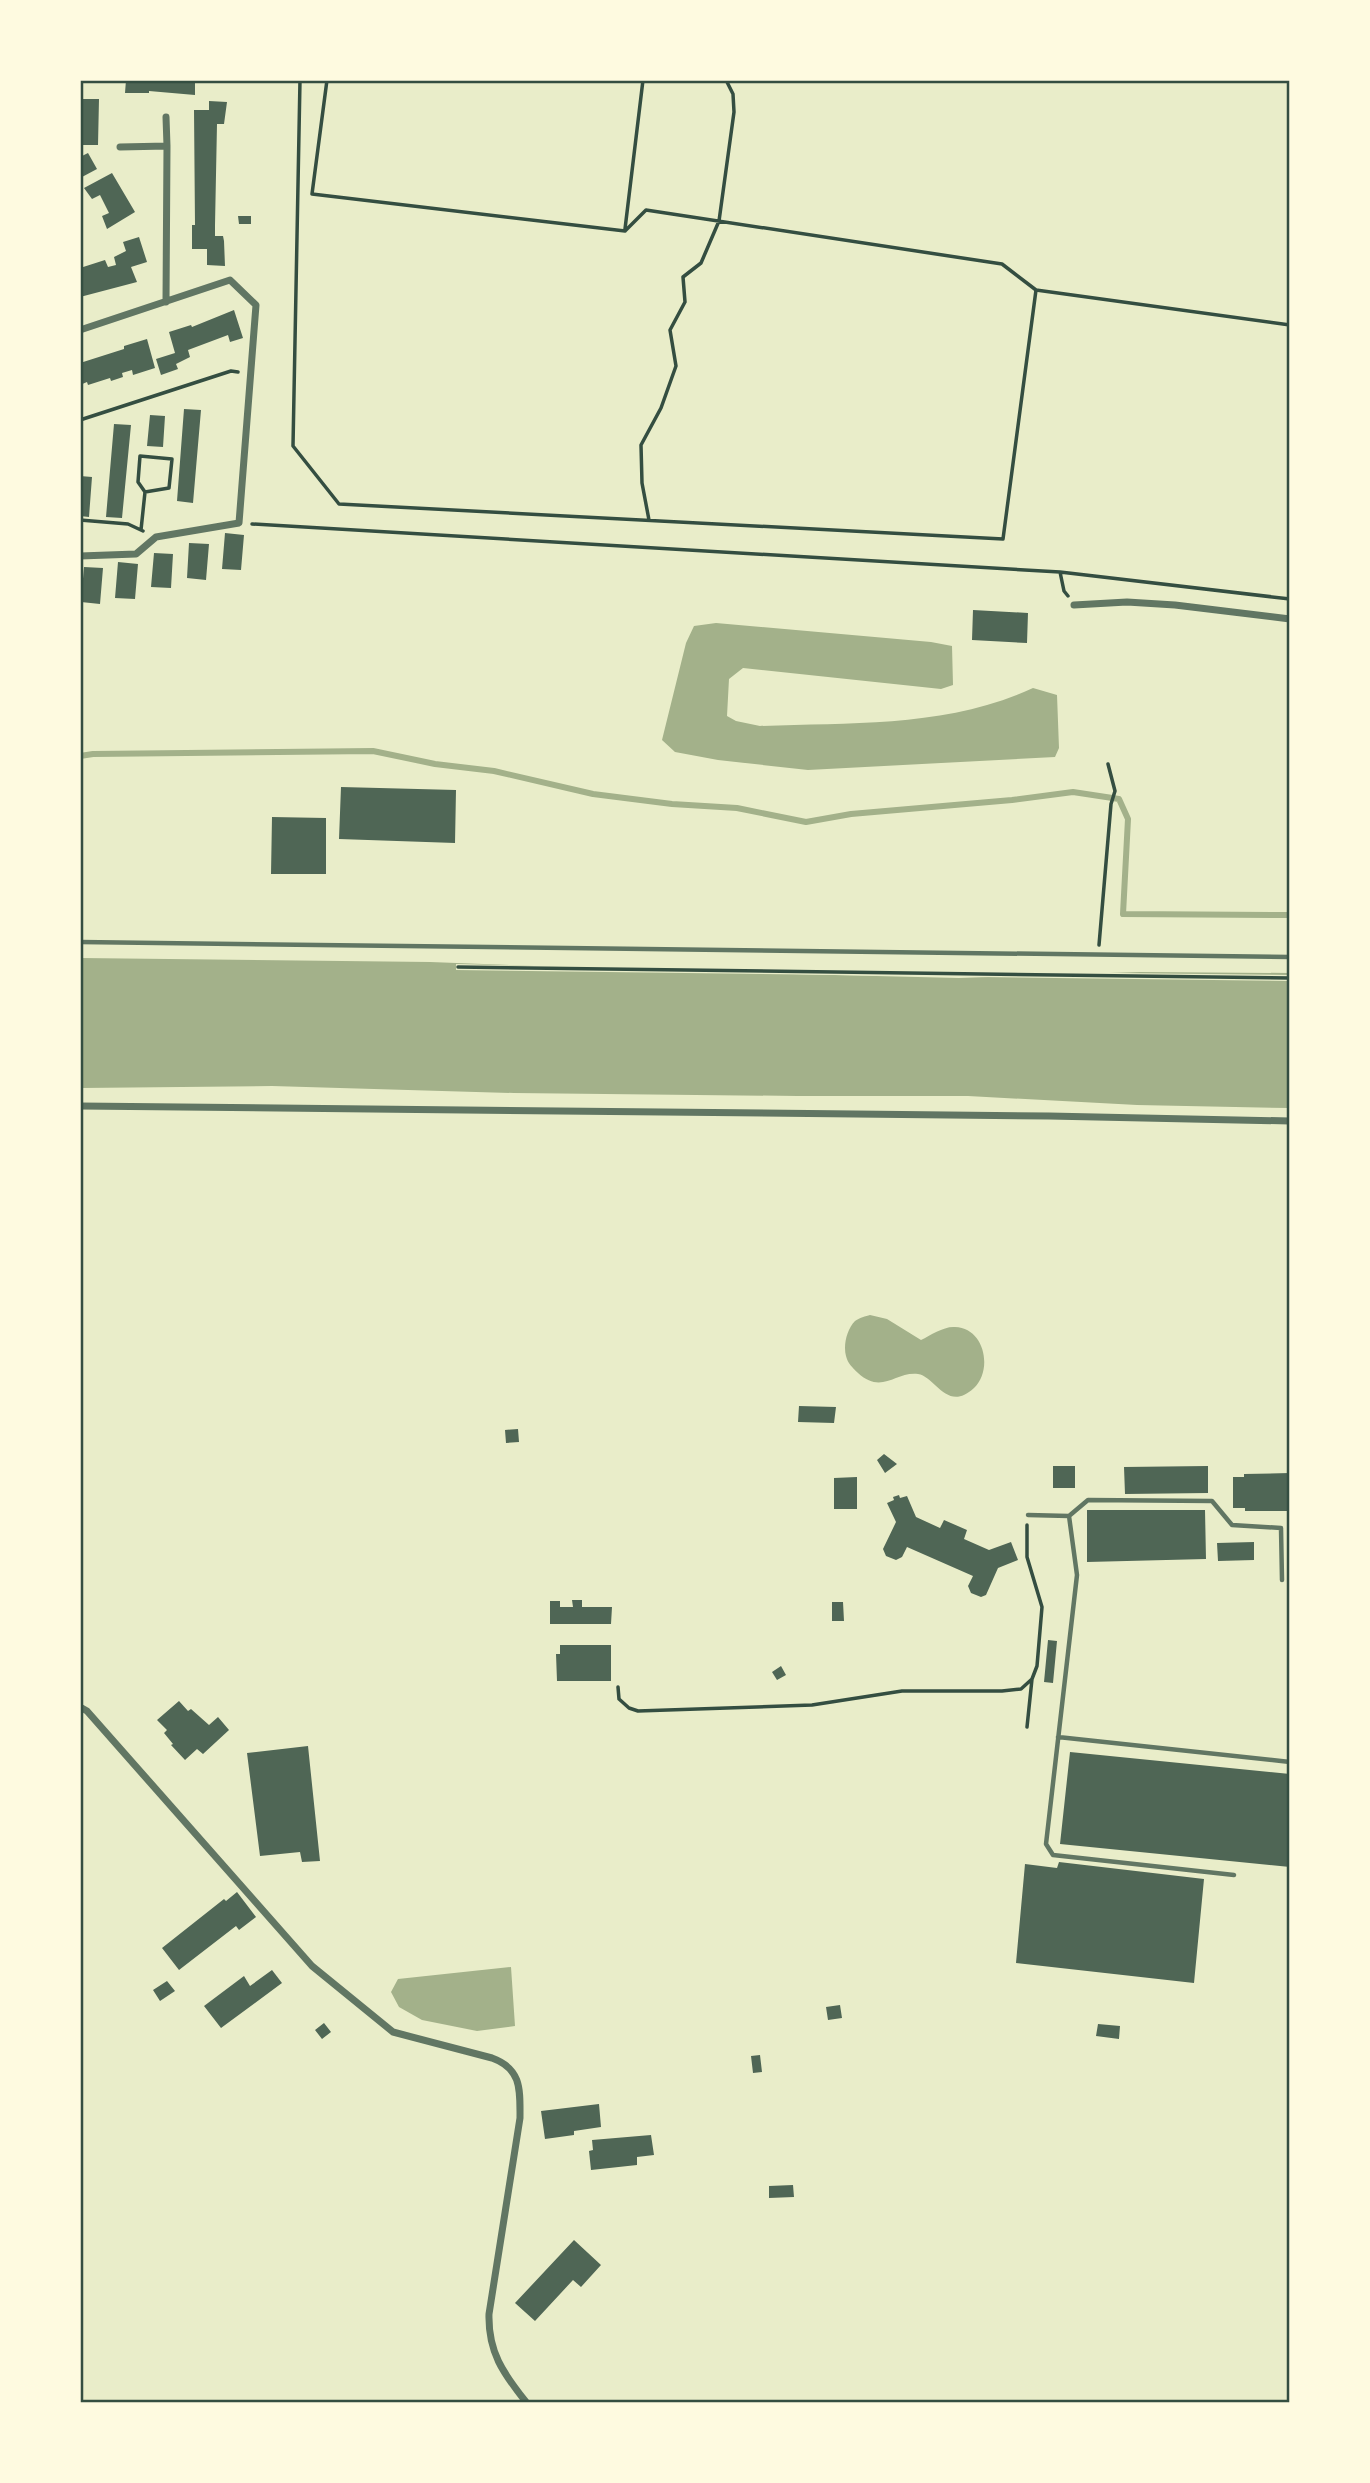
<svg xmlns="http://www.w3.org/2000/svg" width="1370" height="2483" font-family="'Sofia Sans Condensed',sans-serif">
	<style>
		.water { fill: #a3b18a }
		.pier { fill: #e9edc9 }
		.lines { fill: none; stroke-linecap: round; stroke-linejoin: round }
		.stream { stroke: #a3b18a; stroke-width: 6 }
		.building { fill: #4f6655 }
		.path { stroke: #344e41; stroke-width: 3.5 }
		.service { stroke: #617663; stroke-width: 4.5 }
		.minor { stroke: #617663; stroke-width: 7 }
		.neatline { fill: none; stroke: #344e41; stroke-width: 2.5 }
	</style>
	<rect width="100%" height="100%" fill="#e9edc9"/>
	<!-- water -->
	<path class="water" d="M 716,623 L 931,642 L 952,646 L 953,685 L 941,689 L 743,668 L 729,679 L 727,716 L 736,721 L 760,726 C 853,722 946,728 1033,688 L 1057,695 L 1059,748 L 1055,757 L 808,770 L 718,760 L 675,752 L 662,740 L 686,643 L 694,626 Z
		M 81,958 L 430,962 L 662,971 L 959,978 L 1140,972 L 1289,973 L 1289,1108 L 1137,1105 L 968,1096 L 798,1096 L 514,1093 L 272,1086 L 81,1088 Z
		M 870,1315 L 887,1319 L 921,1340 C 931,1335 944,1326 955,1327 C 985,1328 993,1370 974,1388 C 947,1413 936,1377 918,1374 C 896,1371 882,1395 858,1373 C 852,1367 848,1364 846,1356 C 843,1345 847,1329 855,1321 C 859,1318 866,1316 870,1315 Z
		M 511,1967 L 515,2026 L 477,2031 L 422,2020 L 399,2007 L 391,1992 L 398,1979 Z"/>
	<!-- pier -->
	<path class="pier" d="M 456,964 L 959,975 L 1031,972 L 1289,975 L 1289,981 L 456,970 Z"/>
	<g class="lines">
		<!-- stream -->
		<path class="stream" d="M 80,756 L 93,754 L 373,751 L 435,764 L 494,771 L 593,794 L 672,804 L 737,808 L 806,822 L 851,814 L 1012,800 L 1073,792 L 1119,799 L 1128,819 L 1123,914 L 1290,915"/>
	</g>
	<!-- building -->
	<path class="building" d="M 126,80 L 195,80 L 195,95 L 149,91 L 149,93 L 125,93 Z
		M 80,90 L 83,90 L 83,99 L 99,99 L 98,145 L 80,145 Z
		M 209,101 L 227,102 L 224,124 L 217,124 L 215,225 L 215,236 L 223,236 L 224,241 L 225,266 L 207,265 L 207,249 L 192,249 L 192,225 L 195,225 L 194,110 L 209,110 Z
		M 88,153 L 97,169 L 82,177 L 80,157 Z
		M 112,173 L 135,212 L 107,229 L 102,216 L 109,213 L 100,195 L 92,199 L 84,188 Z
		M 238,216 L 251,216 L 251,224 L 239,224 Z
		M 139,237 L 147,262 L 131,267 L 137,282 L 80,297 L 80,268 L 105,260 L 108,267 L 116,265 L 114,257 L 126,251 L 123,242 Z
		M 234,310 L 243,338 L 230,342 L 228,335 L 188,350 L 190,357 L 176,364 L 178,369 L 161,375 L 156,359 L 175,353 L 169,332 L 191,325 L 192,327 Z
		M 147,339 L 155,368 L 133,375 L 132,370 L 122,373 L 123,377 L 111,381 L 110,378 L 88,385 L 87,382 L 80,385 L 80,363 L 124,349 L 124,346 Z
		M 184,409 L 201,410 L 193,503 L 177,501 Z
		M 150,415 L 165,416 L 163,447 L 147,446 Z
		M 114,424 L 131,425 L 122,518 L 106,517 Z
		M 80,476 L 92,477 L 89,517 L 80,516 Z
		M 225,533 L 244,535 L 241,570 L 222,569 Z
		M 189,543 L 209,544 L 206,580 L 187,578 Z
		M 154,553 L 173,554 L 171,588 L 151,587 Z
		M 118,562 L 138,564 L 135,599 L 115,598 Z
		M 84,567 L 103,568 L 100,604 L 81,602 Z
		M 973,610 L 1028,613 L 1027,643 L 972,640 Z
		M 341,787 L 456,790 L 455,843 L 339,839 Z
		M 272,817 L 326,818 L 326,874 L 271,874 Z
		M 799,1406 L 836,1407 L 834,1423 L 798,1422 Z
		M 518,1429 L 519,1442 L 506,1443 L 505,1430 Z
		M 884,1454 L 897,1464 L 885,1473 L 877,1460 Z
		M 1053,1466 L 1075,1466 L 1075,1488 L 1053,1488 Z
		M 1208,1466 L 1208,1493 L 1125,1494 L 1124,1467 Z
		M 1290,1473 L 1290,1511 L 1245,1511 L 1245,1508 L 1233,1508 L 1233,1477 L 1244,1477 L 1244,1474 Z
		M 857,1477 L 857,1509 L 834,1509 L 834,1478 Z
		M 899,1495 L 900,1498 L 907,1496 L 916,1517 L 940,1528 L 944,1520 L 967,1530 L 964,1539 L 989,1550 L 1011,1542 L 1018,1560 L 998,1568 L 986,1595 L 981,1597 L 971,1593 L 968,1586 L 973,1576 L 907,1547 L 902,1557 L 896,1560 L 886,1556 L 883,1549 L 896,1522 L 887,1503 L 894,1500 L 893,1497 Z
		M 1087,1510 L 1205,1510 L 1206,1559 L 1087,1562 Z
		M 1254,1542 L 1254,1560 L 1218,1561 L 1217,1543 Z
		M 572,1600 L 582,1600 L 582,1607 L 612,1607 L 611,1624 L 550,1624 L 550,1601 L 560,1601 L 560,1607 L 573,1607 Z
		M 832,1602 L 843,1602 L 844,1621 L 832,1621 Z
		M 1048,1640 L 1057,1641 L 1053,1683 L 1044,1682 Z
		M 560,1645 L 611,1645 L 611,1681 L 557,1681 L 556,1654 L 560,1654 Z
		M 781,1666 L 786,1675 L 777,1680 L 772,1672 Z
		M 179,1701 L 188,1711 L 191,1709 L 209,1725 L 218,1717 L 229,1730 L 203,1754 L 197,1749 L 185,1760 L 171,1745 L 173,1744 L 164,1733 L 167,1730 L 157,1720 Z
		M 308,1746 L 320,1861 L 302,1862 L 300,1852 L 260,1856 L 247,1753 Z
		M 1070,1752 L 1290,1774 L 1290,1867 L 1060,1844 Z
		M 1059,1862 L 1204,1879 L 1194,1983 L 1016,1963 L 1025,1864 L 1057,1868 Z
		M 237,1892 L 256,1917 L 239,1930 L 236,1926 L 179,1970 L 162,1948 L 224,1899 L 226,1901 Z
		M 272,1970 L 282,1983 L 221,2028 L 204,2006 L 244,1976 L 250,1986 Z
		M 167,1981 L 175,1991 L 160,2001 L 153,1990 Z
		M 840,2005 L 842,2018 L 828,2020 L 826,2007 Z
		M 324,2023 L 331,2032 L 322,2039 L 315,2030 Z
		M 1098,2024 L 1120,2026 L 1119,2039 L 1096,2036 Z
		M 760,2055 L 762,2072 L 753,2073 L 751,2056 Z
		M 599,2104 L 601,2127 L 574,2131 L 574,2135 L 545,2139 L 541,2111 Z
		M 651,2135 L 654,2155 L 637,2157 L 637,2165 L 591,2170 L 589,2151 L 593,2150 L 592,2140 Z
		M 793,2185 L 794,2197 L 769,2198 L 769,2186 Z
		M 574,2240 L 601,2265 L 581,2287 L 573,2280 L 535,2321 L 515,2303 Z"/>
	<g class="lines">
		<!-- path -->
		<path class="path" d="M 300,80 L 293,446 L 339,504 L 1003,539 L 1036,290
			M 327,80 L 312,194 L 625,231
			M 625,229 L 643,80
			M 625,231 L 646,210 L 1002,264 L 1036,290 L 1290,325
			M 80,420 L 231,371 L 238,372
			M 80,520 L 128,524 L 143,531
			M 649,520 L 642,483 L 641,445 L 661,408 L 676,366 L 670,330 L 685,302 L 683,277 L 701,263 L 719,221 L 734,112 L 733,94 L 726,80
			M 252,524 L 1060,572 L 1290,599
			M 141,530 L 145,492 L 138,482 L 140,456 L 172,459 L 169,488 L 145,492
			M 1060,572 L 1064,591 L 1068,596
			M 1099,945 L 1111,804 L 1115,791 L 1108,764
			M 458,967 L 1290,978
			M 618,1687 L 619,1699 L 629,1708 L 638,1711 L 812,1705 L 902,1691 L 1002,1691 L 1021,1689 L 1032,1679 L 1037,1666 L 1042,1607 L 1027,1557 L 1027,1525
			M 1027,1727 L 1032,1679"/>
		<!-- service -->
		<path class="service" d="M 80,942 L 1290,957
			M 1028,1515 L 1069,1516 L 1077,1575 L 1046,1844 L 1053,1855 L 1234,1875
			M 1069,1516 L 1088,1500 L 1212,1501 L 1232,1525 L 1281,1528 L 1282,1580
			M 1058,1737 L 1290,1762"/>
		<!-- minor -->
		<path class="minor" d="M 166,117 L 167,146
			M 120,147 L 167,146 L 166,302
			M 80,330 L 230,280 L 256,305 L 239,523 L 156,537 L 136,554 L 80,556
			M 1074,605 L 1127,602 L 1175,605 L 1290,619
			M 80,1106 L 1049,1116 L 1290,1121
			M 80,1707 L 87,1711 L 312,1966 L 393,2032 L 492,2058 C 522,2069 520,2090 520,2118 L 489,2314 C 488,2352 503,2373 526,2402"/>
	</g>
	<!-- border -->
	<rect width="1370" height="2483" fill="none" stroke="#fefae0" stroke-width="164"/>
	<rect x="82" y="82" width="1206" height="2319" class="neatline"/>
</svg>
